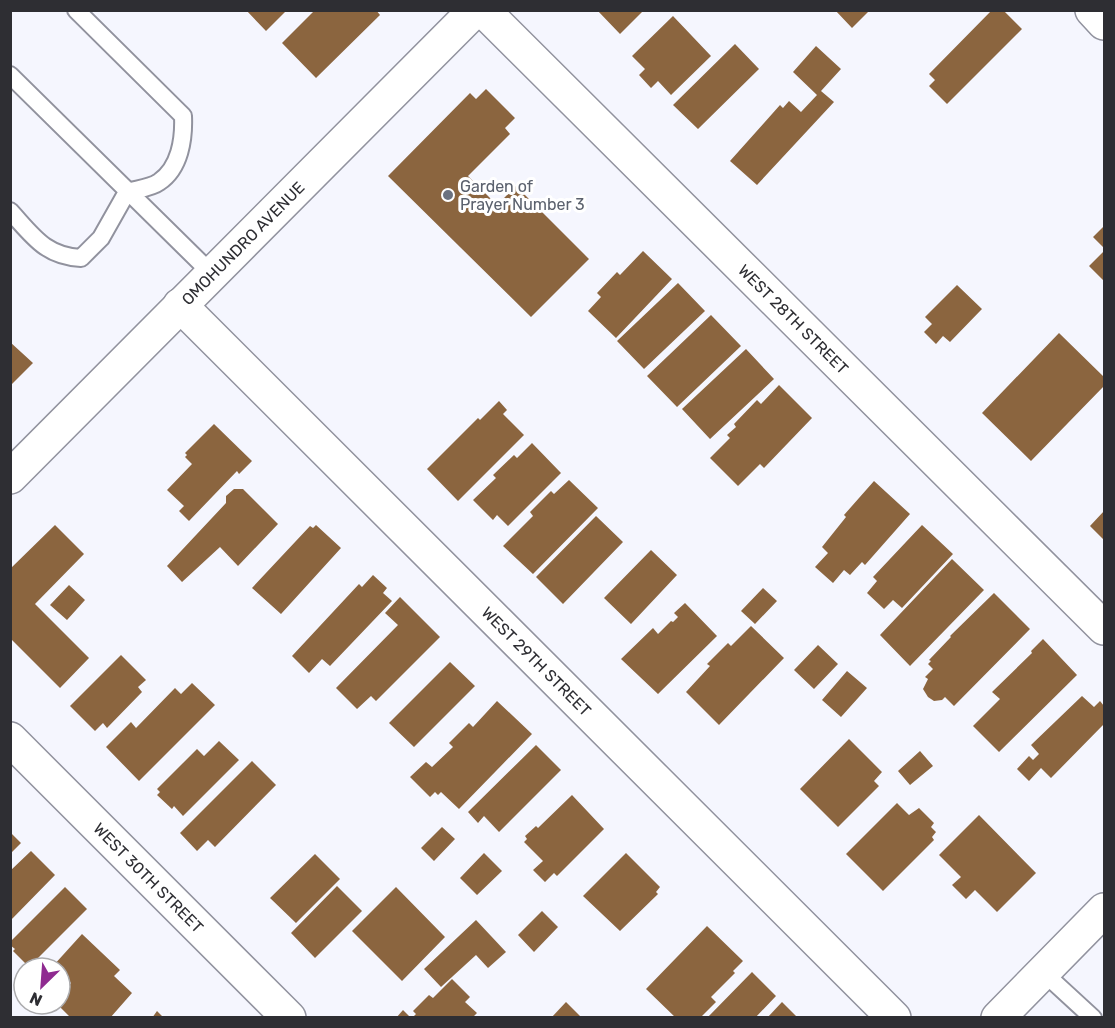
<svg xmlns="http://www.w3.org/2000/svg" width="1115" height="1028" font-family="Rubik,sans-serif">
	<style>
		.building { fill: #8b653f }
		.lines { fill: none; stroke-linecap: round; stroke-linejoin: round }
		.service-casing { stroke: #91929e; stroke-width: 20 }
		.minor-casing { stroke: #91929e; stroke-width: 36 }
		.tertiary-casing { stroke: #91929e; stroke-width: 36 }
		.primary-casing { stroke: #91929e; stroke-width: 36 }
		.service { stroke: #fff; stroke-width: 16 }
		.minor { stroke: #fff; stroke-width: 33 }
		.tertiary { stroke: #fff; stroke-width: 33 }
		.primary { stroke: #fff; stroke-width: 33 }
		.worship-dot { fill: #6b7280; stroke: #fff; stroke-width: 2 }
		.labels { text-anchor: middle; stroke-width: 6; stroke-linejoin: round; paint-order: stroke }
		.worship-label { font-size: 16px; fill: #5b616d; stroke: #fff; text-anchor: start }
		.street-label { font-size: 16px; fill: #2e2e33; stroke: #fff }
	</style>
	<rect width="100%" height="100%" fill="#f5f6fe"/>
	<!-- building -->
	<path class="building" d="M 246,10 L 287,10 L 266,31 Z
		M 315,10 L 376,10 L 380,15 L 316,78 L 282,43 Z
		M 597,10 L 644,10 L 620,34 Z
		M 835,10 L 870,10 L 852,28 Z
		M 992,10 L 1003,10 L 1022,29 L 947,104 L 929,86 L 935,80 L 929,74 Z
		M 673,16 L 711,56 L 671,95 L 658,81 L 651,88 L 639,75 L 645,69 L 632,56 Z
		M 735,44 L 759,69 L 698,129 L 673,105 Z
		M 816,46 L 841,69 L 821,91 L 834,102 L 757,185 L 730,161 L 780,105 L 783,108 L 789,101 L 801,112 L 817,95 L 793,72 Z
		M 486,89 L 515,118 L 505,128 L 510,134 L 468,176 L 497,205 L 516,186 L 589,259 L 531,317 L 388,176 L 470,93 L 476,99 Z
		M 1104,226 L 1104,248 L 1093,237 Z
		M 643,251 L 672,279 L 616,338 L 588,311 L 601,297 L 597,293 L 617,272 L 620,275 Z
		M 1104,251 L 1104,281 L 1089,266 Z
		M 678,283 L 705,311 L 644,369 L 617,341 Z
		M 957,285 L 982,309 L 950,342 L 943,336 L 936,344 L 924,332 L 932,324 L 925,317 Z
		M 711,315 L 741,346 L 677,407 L 647,376 Z
		M 1059,333 L 1104,377 L 1104,386 L 1031,461 L 982,413 Z
		M 10,342 L 33,363 L 10,386 Z
		M 746,349 L 774,379 L 710,439 L 682,409 Z
		M 779,385 L 812,418 L 764,468 L 760,464 L 738,486 L 710,458 L 730,438 L 727,435 L 736,427 L 734,424 L 757,400 L 761,404 Z
		M 499,401 L 507,410 L 503,414 L 524,435 L 458,501 L 427,469 L 478,418 L 480,420 Z
		M 214,424 L 252,461 L 239,474 L 237,471 L 189,521 L 179,511 L 184,506 L 167,490 L 192,464 L 185,457 L 187,455 L 185,453 Z
		M 532,443 L 561,473 L 508,526 L 497,515 L 493,520 L 473,500 L 496,478 L 493,475 L 514,455 L 517,458 Z
		M 569,480 L 598,508 L 533,574 L 503,546 L 533,516 L 530,512 L 551,491 L 554,494 Z
		M 874,481 L 910,514 L 865,565 L 862,562 L 850,575 L 844,570 L 833,583 L 815,567 L 828,553 L 822,547 L 846,517 L 844,515 Z
		M 234,489 L 243,489 L 278,524 L 238,566 L 220,547 L 182,582 L 167,566 L 226,503 L 226,496 Z
		M 1104,511 L 1104,540 L 1090,526 Z
		M 596,516 L 623,542 L 563,604 L 536,577 Z
		M 55,525 L 84,554 L 35,604 L 89,658 L 60,688 L 10,638 L 10,569 Z
		M 316,525 L 341,548 L 281,614 L 252,588 L 310,526 L 313,528 Z
		M 922,525 L 953,554 L 902,608 L 893,600 L 884,609 L 867,593 L 877,581 L 873,577 Z
		M 651,550 L 677,575 L 631,624 L 604,598 Z
		M 952,559 L 984,590 L 910,666 L 880,635 Z
		M 373,575 L 387,588 L 383,593 L 392,601 L 330,666 L 322,659 L 309,673 L 292,656 L 359,584 L 362,587 Z
		M 69,585 L 85,600 L 67,620 L 50,605 Z
		M 763,588 L 777,601 L 755,624 L 741,611 Z
		M 994,593 L 1030,629 L 954,706 L 945,697 L 942,700 L 934,701 L 928,697 L 923,689 L 928,679 L 925,677 L 933,669 L 928,664 L 931,661 L 929,660 L 951,637 L 950,636 Z
		M 400,597 L 440,637 L 376,701 L 371,696 L 357,709 L 336,688 L 398,625 L 385,613 Z
		M 685,603 L 717,636 L 658,694 L 621,659 L 653,628 L 658,634 L 671,621 L 673,622 L 678,617 L 674,613 Z
		M 751,626 L 784,658 L 719,725 L 686,692 L 710,666 L 707,664 L 728,643 L 731,646 Z
		M 1043,639 L 1077,675 L 999,752 L 973,726 L 1000,699 L 992,692 L 1032,653 L 1031,651 Z
		M 818,645 L 838,664 L 814,689 L 794,670 Z
		M 121,655 L 146,680 L 138,687 L 142,692 L 107,728 L 103,723 L 95,731 L 70,706 Z
		M 450,662 L 475,686 L 414,747 L 389,723 Z
		M 847,671 L 867,688 L 841,717 L 822,700 Z
		M 192,683 L 215,705 L 139,781 L 106,747 L 131,722 L 136,728 L 175,688 L 181,694 Z
		M 1082,696 L 1094,707 L 1100,701 L 1104,706 L 1104,724 L 1051,778 L 1041,768 L 1029,781 L 1017,769 L 1029,756 L 1033,760 L 1039,754 L 1031,745 Z
		M 497,701 L 532,734 L 459,809 L 441,792 L 438,795 L 435,792 L 430,797 L 410,777 L 426,762 L 432,767 L 453,747 L 449,743 L 469,723 L 473,727 Z
		M 849,739 L 882,772 L 874,781 L 879,786 L 838,827 L 800,789 Z
		M 219,741 L 239,760 L 183,816 L 174,806 L 172,809 L 157,795 L 160,792 L 157,789 L 197,749 L 204,756 Z
		M 536,745 L 561,770 L 499,832 L 484,816 L 478,823 L 468,812 Z
		M 920,751 L 933,766 L 910,785 L 898,771 Z
		M 252,761 L 276,785 L 215,847 L 208,840 L 197,851 L 180,833 Z
		M 572,795 L 604,829 L 557,876 L 554,873 L 545,882 L 533,870 L 543,861 L 524,842 L 527,839 L 525,836 L 536,826 L 538,828 Z
		M 897,803 L 909,815 L 919,808 L 934,823 L 931,827 L 936,832 L 932,837 L 934,840 L 883,891 L 846,854 Z
		M 979,815 L 1036,873 L 997,912 L 975,890 L 966,899 L 952,885 L 961,877 L 939,855 Z
		M 442,827 L 455,839 L 434,861 L 421,848 Z
		M 10,832 L 21,843 L 10,854 Z
		M 31,851 L 55,875 L 10,921 L 10,871 Z
		M 484,853 L 502,871 L 477,895 L 460,878 Z
		M 626,853 L 660,887 L 656,892 L 658,894 L 620,931 L 583,896 Z
		M 315,854 L 340,879 L 296,923 L 270,898 Z
		M 337,886 L 362,911 L 315,958 L 291,933 Z
		M 65,887 L 87,909 L 29,967 L 13,951 L 15,949 L 10,945 L 10,942 Z
		M 396,887 L 445,937 L 402,981 L 352,931 Z
		M 542,911 L 558,927 L 534,952 L 518,935 Z
		M 476,920 L 506,952 L 488,968 L 476,955 L 441,987 L 424,969 Z
		M 707,926 L 743,961 L 733,971 L 735,973 L 711,997 L 716,1002 L 700,1018 L 676,1018 L 646,989 Z
		M 82,934 L 120,970 L 114,976 L 132,993 L 110,1018 L 71,1018 L 57,1004 L 60,1004 L 60,995 L 71,983 L 60,973 L 60,968 L 53,966 Z
		M 752,972 L 776,996 L 755,1018 L 707,1018 Z
		M 452,979 L 470,997 L 465,1002 L 477,1013 L 472,1018 L 412,1018 L 416,1014 L 413,1011 L 429,995 L 433,998 Z
		M 566,1002 L 582,1018 L 551,1018 Z
		M 782,1002 L 798,1018 L 767,1018 Z
		M 403,1010 L 411,1018 L 396,1018 Z
		M 157,1011 L 164,1018 L 152,1018 Z"/>
	<g class="lines">
		<defs>
			<path id="service" d="M 10,75 L 212,274
				M 10,211 C 33,236 45,256 81,258 L 101,238 L 127,192 C 137,189 151,188 159,182 C 180,168 184,139 183,116 L 76,10
				M 1043,972 L 1093,1018"/>
			<g id="minor">
				<path id="s1" d="M 483,10 L 1104,628"/>
				<path id="s2" d="M 180,305 L 894,1018"/>
				<path id="s3" d="M 10,477 L 475,10"/>
				<path id="s4" d="M 10,739 L 289,1018"/>
			</g>
			<path id="tertiary" d="M 998,1018 L 1104,910"/>
			<path id="primary" d="M 1092,10 L 1104,23"/>
		</defs>
		<!-- service casing -->
		<use href="#service" class="service-casing"/>
		<!-- minor casing -->
		<use href="#minor" class="minor-casing"/>
		<!-- tertiary casing -->
		<use href="#tertiary" class="tertiary-casing"/>
		<!-- primary casing -->
		<use href="#primary" class="primary-casing"/>
		<!-- service -->
		<use href="#service" class="service"/>
		<!-- minor -->
		<use href="#minor" class="minor"/>
		<!-- tertiary -->
		<use href="#tertiary" class="tertiary"/>
		<!-- primary -->
		<use href="#primary" class="primary"/>
	</g>
	<!-- markers -->
	<circle class="worship-dot" cx="448" cy="195" r="6"/>
	<g class="labels">
		<!-- worship labels -->
		<g class="worship-label">
			<text x="460" y="192">Garden of<tspan x="460" dy="18">Prayer Number 3</tspan></text>
		</g>
		<!-- street labels -->
		<g class="street-label">
			<text dy="6" stroke="none"><textPath href="#s3" startOffset="330">OMOHUNDRO AVENUE</textPath></text>
			<text dy="6" stroke="none"><textPath href="#s1" startOffset="438">WEST 28TH STREET</textPath></text>
			<text dy="6" stroke="none"><textPath href="#s2" startOffset="504">WEST 29TH STREET</textPath></text>
			<text dy="6" stroke="none"><textPath href="#s4" startOffset="196">WEST 30TH STREET</textPath></text>
		</g>
	</g>
	<!-- border -->
	<rect width="1115" height="1028" fill="none" stroke="#2e2e33" stroke-width="24"/>
	<!-- north arrow -->
	<g transform="translate(42 986) rotate(205)"><circle r="28" fill="#ffffff" stroke="#ababad" stroke-width="1.5"/>
	<path d="M0-4.5L10 22L0 15L-10 22Z" fill="#8f2a90"/>
	<text y="-9" font-size="16" font-weight="bold" text-anchor="middle" fill="#2e2e33">N</text>
	</g>
</svg>
